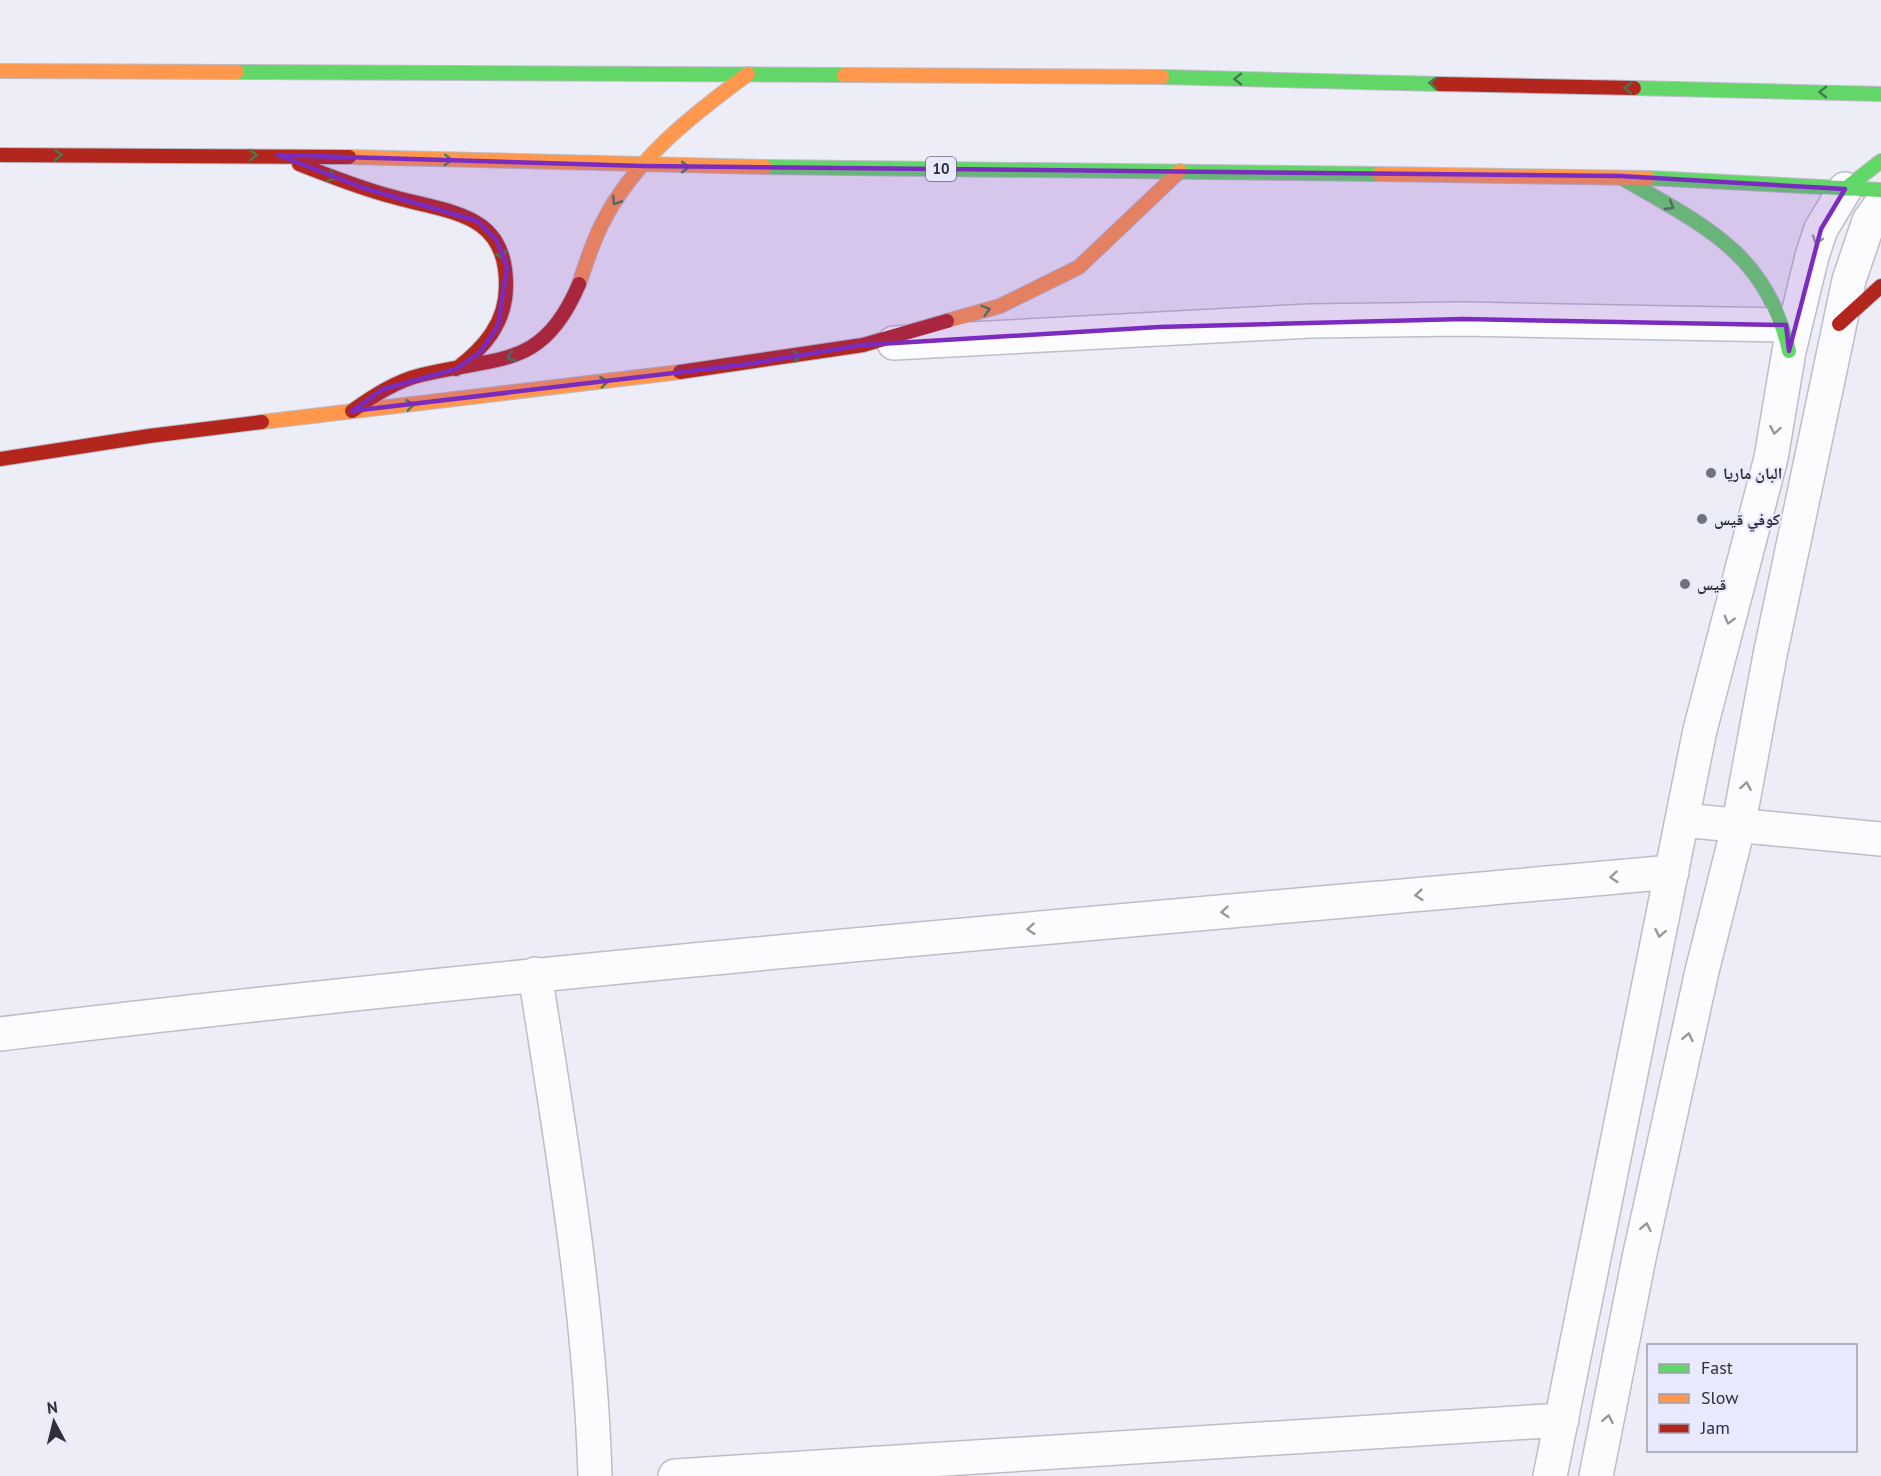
<svg xmlns="http://www.w3.org/2000/svg" width="1881" height="1476" font-family="'PT Sans','Noto Naskh Arabic',sans-serif">
	<style>
		.lines { fill: none; stroke-linecap: round; stroke-linejoin: round }
		.street-casing { stroke: #bdbdc6; stroke-width: 36 }
		.fast-casing { stroke: #bdbdc6; stroke-width: 16 }
		.slow-casing { stroke: #bdbdc6; stroke-width: 16 }
		.jam-casing { stroke: #bdbdc6; stroke-width: 16 }
		.street { stroke: #fcfcfe; stroke-width: 33 }
		.fast { stroke: #63d668; stroke-width: 14 }
		.slow { stroke: #ff974d; stroke-width: 14 }
		.jam { stroke: #b3261e; stroke-width: 14 }
		.oneway { stroke: #467a4e }
		.oneway2 { stroke: #96969c }
		.marked { fill: #7b2cbf; fill-opacity: 0.2; stroke: #7b2cbf; stroke-width: 4.5; stroke-linejoin: round }
		.poi-dot { fill: #72727c; stroke: #e8e9fd; stroke-width: 2 }
		.labels { text-anchor: middle; stroke-width: 4.5; stroke-linejoin: round; paint-order: stroke }
		.shield { fill: #e8e9fd; stroke: #666774; stroke-width: 1.5 }
		.shield-label { font-size: 15px; font-weight: bold; fill: #2f2f39 }
		.poi-label { font-size: 16px; font-weight: bold; fill: #2f2f39; stroke: #e8e9fd; text-anchor: start }
	</style>
	<rect width="100%" height="100%" fill="#ededf8"/>
	<g class="lines">
		<defs>
			<path id="street" d="M 894,343 L 1310,321 L 1463,319 L 1786,325
				M 1682,820 L 1881,839
				M 535,974 C 561,1140 590,1308 595,1476
				M 0,1034 C 556,967 1114,922 1672,872
				M 675,1476 L 1562,1420
				M 1550,1476 L 1700,730 L 1771,458 L 1789,351 L 1812,256 L 1821,229 L 1845,189
				M 1596,1476 L 1639,1258 L 1702,971 L 1738,828 L 1770,655 L 1849,280 L 1869,221 L 1881,204"/>
			<path id="fast" d="M 237,72 L 844,75
				M 1162,77 L 1439,84
				M 1634,88 L 1881,94
				M 765,167 L 1379,174
				M 1648,178 L 1881,190
				M 1624,179 C 1704,226 1767,253 1789,351
				M 1845,189 L 1881,161"/>
			<path id="slow" d="M 0,71 L 237,72
				M 844,75 L 1162,77
				M 349,157 L 765,167
				M 1379,174 L 1648,178
				M 579,284 C 586,264 592,243 602,224 C 633,161 692,115 748,74
				M 947,321 L 1000,306 L 1079,267 L 1180,171
				M 262,422 L 680,372"/>
			<path id="jam" d="M 1439,84 L 1634,88
				M 0,155 L 349,157
				M 299,164 C 330,176 362,189 394,197 C 450,213 507,212 506,286 C 506,323 484,348 456,369
				M 1839,324 L 1881,286
				M 680,372 L 863,345 L 947,321
				M 352,411 C 373,396 396,381 421,375 C 498,356 543,370 579,284
				M 0,459 L 149,436 L 262,422"/>
		</defs>
		<!-- street casing -->
		<use href="#street" class="street-casing"/>
		<!-- fast casing -->
		<use href="#fast" class="fast-casing"/>
		<!-- slow casing -->
		<use href="#slow" class="slow-casing"/>
		<!-- jam casing -->
		<use href="#jam" class="jam-casing"/>
		<!-- street -->
		<use href="#street" class="street"/>
		<!-- fast -->
		<use href="#fast" class="fast"/>
		<!-- slow -->
		<use href="#slow" class="slow"/>
		<!-- jam -->
		<use href="#jam" class="jam"/>
	</g>
	<!-- one-way arrows -->
	<defs><path id="oneway-chevron" d="M-2-3.5L2.5 0L-2 3.5" fill="none" stroke-width="1.6" stroke-linecap="round" stroke-linejoin="round" transform="scale(1.5)"/></defs>
	<g class="oneway">
		<use href="#oneway-chevron" transform="translate(1238 79) rotate(-179)"/>
		<use href="#oneway-chevron" transform="translate(1433 83) rotate(-179)"/>
		<use href="#oneway-chevron" transform="translate(1628 88) rotate(-179)"/>
		<use href="#oneway-chevron" transform="translate(1823 92) rotate(-179)"/>
		<use href="#oneway-chevron" transform="translate(58 155)"/>
		<use href="#oneway-chevron" transform="translate(253 155)"/>
		<use href="#oneway-chevron" transform="translate(448 160) rotate(2)"/>
		<use href="#oneway-chevron" transform="translate(685 167)"/>
		<use href="#oneway-chevron" transform="translate(332 177) rotate(20)"/>
		<use href="#oneway-chevron" transform="translate(616 201) rotate(123)"/>
		<use href="#oneway-chevron" transform="translate(1670 206) rotate(31)"/>
		<use href="#oneway-chevron" transform="translate(502 255) rotate(70)"/>
		<use href="#oneway-chevron" transform="translate(986 310) rotate(-16)"/>
		<use href="#oneway-chevron" transform="translate(797 356) rotate(-9)"/>
		<use href="#oneway-chevron" transform="translate(511 357) rotate(158)"/>
		<use href="#oneway-chevron" transform="translate(604 382) rotate(-7)"/>
		<use href="#oneway-chevron" transform="translate(410 405) rotate(-7)"/>
	</g>
	<g class="oneway2">
		<use href="#oneway-chevron" transform="translate(1817 240) rotate(109)"/>
		<use href="#oneway-chevron" transform="translate(1775 430) rotate(100)"/>
		<use href="#oneway-chevron" transform="translate(1729 620) rotate(105)"/>
		<use href="#oneway-chevron" transform="translate(1746 786) rotate(-80)"/>
		<use href="#oneway-chevron" transform="translate(1614 877) rotate(175)"/>
		<use href="#oneway-chevron" transform="translate(1419 895) rotate(175)"/>
		<use href="#oneway-chevron" transform="translate(1225 912) rotate(175)"/>
		<use href="#oneway-chevron" transform="translate(1031 929) rotate(175)"/>
		<use href="#oneway-chevron" transform="translate(1660 933) rotate(101)"/>
		<use href="#oneway-chevron" transform="translate(1688 1037) rotate(-78)"/>
		<use href="#oneway-chevron" transform="translate(1646 1227) rotate(-78)"/>
		<use href="#oneway-chevron" transform="translate(1608 1419) rotate(-79)"/>
	</g>
	<!-- marked area -->
	<path class="marked" d="M 278,155 L 643,166 L 1620,176 L 1845,189 L 1821,229 L 1789,351 L 1786,325 L 1463,319 L 1159,327 L 863,345 L 742,365 L 352,411 L 383,389 L 456,369 L 481,351 L 498,325 L 507,267 L 497,241 L 477,221 L 363,188 Z"/>
	<!-- markers -->
	<g class="poi-dot">
		<circle cx="1711" cy="473" r="6"/>
		<circle cx="1702" cy="519" r="6"/>
		<circle cx="1685" cy="584" r="6"/>
	</g>
	<g class="labels">
		<!-- shield labels -->
		<rect class="shield" x="926" y="157" width="30" height="24" rx="4.5"/>
		<g class="shield-label">
			<text x="941" y="174">10</text>
		</g>
		<!-- poi labels -->
		<g class="poi-label">
			<text x="1723" y="479">البان ماريا</text>
			<text x="1714" y="525">كوفي قيس</text>
			<text x="1697" y="590">قيس</text>
		</g>
	</g>
	<!-- legend -->
	<rect x="1647" y="1344" width="210" height="108" fill="#e8e9fd" stroke="#9e9faf" stroke-width="1.5"/>
	<rect x="1659" y="1364" width="30" height="9" fill="#63d668" stroke="#9e9faf" stroke-width="1.5"/>
	<text x="1701" y="1374" font-size="18" fill="#2f2f39">Fast</text>
	<rect x="1659" y="1394" width="30" height="9" fill="#ff974d" stroke="#9e9faf" stroke-width="1.5"/>
	<text x="1701" y="1404" font-size="18" fill="#2f2f39">Slow</text>
	<rect x="1659" y="1424" width="30" height="9" fill="#b3261e" stroke="#9e9faf" stroke-width="1.5"/>
	<text x="1701" y="1434" font-size="18" fill="#2f2f39">Jam</text>
	<!-- north arrow -->
	<g transform="translate(54 1422) rotate(353)" stroke="#e8e9fd" stroke-width="4.5" paint-order="stroke">
	<path d="M0-4.5L10 22L0 15L-10 22Z" fill="#2f2f39"/>
	<text y="-9" font-size="16" font-weight="bold" text-anchor="middle" fill="#2f2f39">N</text>
	</g>
</svg>
